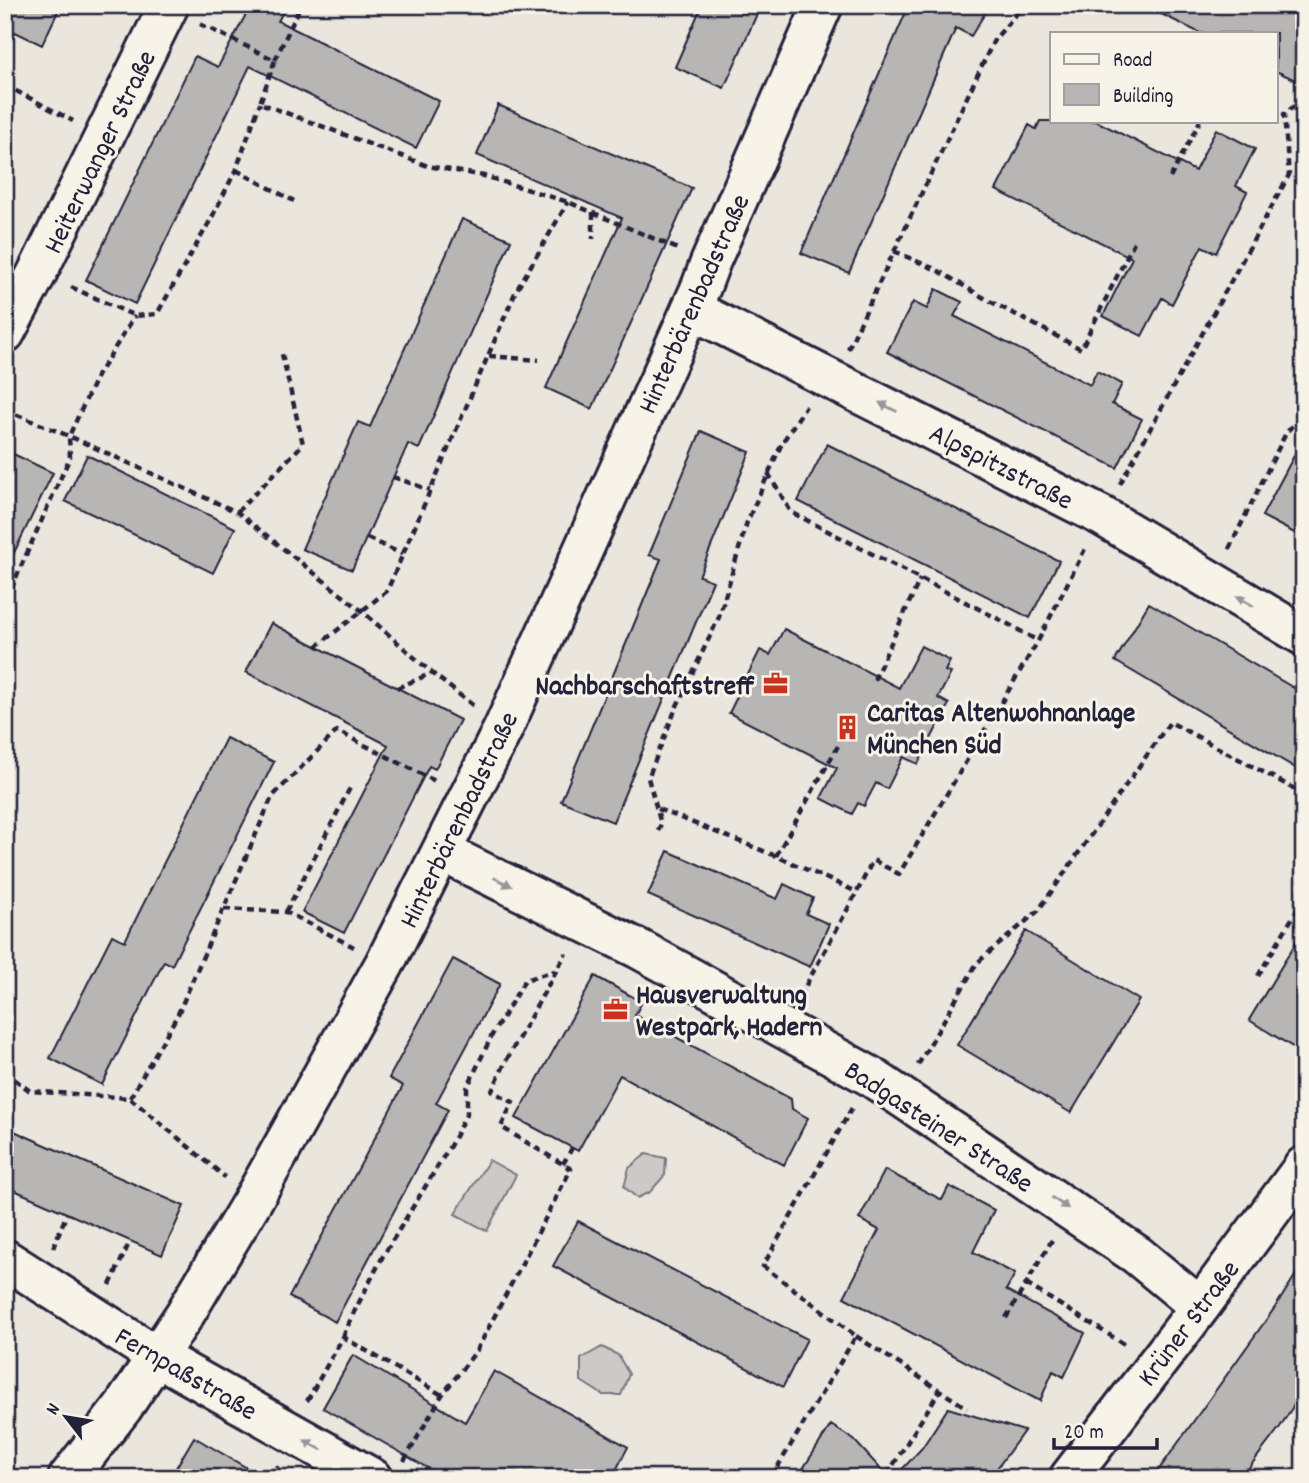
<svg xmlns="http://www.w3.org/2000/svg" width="1309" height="1483" font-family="Dekko,sans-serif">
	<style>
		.green { fill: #cdc9c6; stroke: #787680; stroke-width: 2 }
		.building { fill: #b8b6b5; stroke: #22223b; stroke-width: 2 }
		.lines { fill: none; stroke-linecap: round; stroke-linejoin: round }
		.minor-casing { stroke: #22223b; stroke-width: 44 }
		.path { stroke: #22223b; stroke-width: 4.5; stroke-dasharray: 7 5; stroke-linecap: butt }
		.minor { stroke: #f7f3e8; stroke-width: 38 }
		.oneway { fill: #97959a }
		.labels { text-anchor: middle; stroke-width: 6; stroke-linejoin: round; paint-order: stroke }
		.street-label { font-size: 28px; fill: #22223b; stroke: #f7f3e8 }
		.poi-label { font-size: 28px; font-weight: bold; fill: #22223b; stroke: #f7f3e8; text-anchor: start }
	</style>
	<rect width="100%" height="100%" fill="#eae6de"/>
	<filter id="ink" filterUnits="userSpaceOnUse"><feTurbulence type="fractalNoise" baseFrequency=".0143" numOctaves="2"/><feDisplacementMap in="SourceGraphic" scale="14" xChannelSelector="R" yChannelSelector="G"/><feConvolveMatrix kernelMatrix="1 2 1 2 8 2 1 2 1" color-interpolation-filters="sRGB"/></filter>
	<g filter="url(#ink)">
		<!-- green -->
		<path class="green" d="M 646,1154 L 666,1158 L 665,1175 L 650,1192 L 637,1198 L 624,1187 L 629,1168 Z
			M 489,1160 L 516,1175 L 487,1231 L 455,1214 Z
			M 602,1347 L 618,1355 L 629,1374 L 621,1395 L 603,1395 L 581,1381 L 581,1359 Z"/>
		<!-- building -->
		<path class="building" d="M 5,5 L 61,5 L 42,45 L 5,27 Z
			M 251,5 L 287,5 L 278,21 L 439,101 L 416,148 L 250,66 L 135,304 L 86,280 L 195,56 L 218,67 Z
			M 702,5 L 761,5 L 724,88 L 675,67 Z
			M 909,5 L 990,5 L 971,36 L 956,28 L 849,273 L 801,253 Z
			M 1143,5 L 1289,5 L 1304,12 L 1304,84 L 1276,71 L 1276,33 L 1200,33 Z
			M 498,105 L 692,188 L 592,409 L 546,388 L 622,218 L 477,155 Z
			M 1040,121 L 1096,121 L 1195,171 L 1216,129 L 1255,149 L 1236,186 L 1247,192 L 1216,253 L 1202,246 L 1172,304 L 1162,298 L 1142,336 L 1103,316 L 1132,258 L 996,190 L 1029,125 L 1036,129 Z
			M 462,219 L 511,240 L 419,449 L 408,444 L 352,570 L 302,549 L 358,422 L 370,427 Z
			M 936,289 L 962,302 L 954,316 L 1090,385 L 1097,371 L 1122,384 L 1112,404 L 1142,419 L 1117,468 L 887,352 L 913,302 L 927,309 Z
			M 701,431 L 750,452 L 699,576 L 713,581 L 613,822 L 561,801 L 661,559 L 649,555 Z
			M 1304,437 L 1304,538 L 1262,516 Z
			M 827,444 L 1059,561 L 1030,618 L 798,501 Z
			M 5,450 L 53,473 L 5,571 Z
			M 87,455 L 235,528 L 213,573 L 65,501 Z
			M 1149,603 L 1304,694 L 1304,773 L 1115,661 Z
			M 271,623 L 460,720 L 435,769 L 429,766 L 344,933 L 302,912 L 388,745 L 246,672 Z
			M 784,629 L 899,688 L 921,646 L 950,661 L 945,671 L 951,673 L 938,698 L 949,704 L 918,764 L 903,757 L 887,789 L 876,783 L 864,806 L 858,803 L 852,814 L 821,798 L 837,768 L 729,713 L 760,650 L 770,655 Z
			M 226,738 L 274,762 L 172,965 L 164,961 L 102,1085 L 50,1058 L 112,935 L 125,941 Z
			M 668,851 L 777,899 L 784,884 L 813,898 L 806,914 L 829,924 L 810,967 L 648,895 Z
			M 1304,929 L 1304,1054 L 1249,1020 Z
			M 1026,931 L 1139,1000 L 1071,1113 L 957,1045 Z
			M 453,959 L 500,984 L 436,1103 L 448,1110 L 335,1322 L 289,1297 L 403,1086 L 389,1078 Z
			M 595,976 L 642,1002 L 635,1015 L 791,1099 L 792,1109 L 808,1118 L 784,1165 L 620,1075 L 578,1151 L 516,1118 Z
			M 5,1127 L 184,1206 L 162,1255 L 5,1186 Z
			M 885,1170 L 942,1200 L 949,1186 L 994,1210 L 973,1252 L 1015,1274 L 1006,1290 L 1085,1333 L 1064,1377 L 1053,1371 L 1040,1401 L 844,1297 L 879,1230 L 859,1219 Z
			M 578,1221 L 807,1339 L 783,1387 L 553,1266 Z
			M 1304,1262 L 1304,1389 L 1280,1427 L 1241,1478 L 1153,1478 L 1276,1306 Z
			M 353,1355 L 465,1422 L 494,1371 L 628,1447 L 612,1478 L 445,1478 L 323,1408 Z
			M 948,1408 L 1024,1431 L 990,1478 L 894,1478 L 922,1448 Z
			M 831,1425 L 854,1440 L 889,1478 L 797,1478 Z
			M 194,1437 L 264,1478 L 170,1478 Z"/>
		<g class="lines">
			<defs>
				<path id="minor" d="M 691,309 L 1102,516 L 1304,636
					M 5,333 L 37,273 L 169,5
					M 442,852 L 639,949 L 870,1076 L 1137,1255 L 1200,1307
					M 5,1259 L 156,1356 L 372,1478
					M 68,1478 L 123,1407 L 185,1314 L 253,1200 L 385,963 L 503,729 L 701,287 L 710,263 L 823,5
					M 1069,1478 L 1200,1307 L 1304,1166"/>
			</defs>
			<!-- minor casing -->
			<use href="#minor" class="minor-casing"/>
			<!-- path -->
			<path class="path" d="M 200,24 L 275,60 L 260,103 L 428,166 L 484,176 L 568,202 L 678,249
				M 275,60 L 301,5
				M 5,85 L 73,121
				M 236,170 L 294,201
				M 1170,178 L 1200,121
				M 593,212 L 593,239
				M 894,251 L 937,270 L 986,299 L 1081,349 L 1134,242
				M 71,287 L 135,316 L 157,314 L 210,221 L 236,170 L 260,103
				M 848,349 L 994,40 L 1024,5
				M 489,356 L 539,360
				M 5,410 L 69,436 L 97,376 L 135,316
				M 768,473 L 791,512 L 1008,624 L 1038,641 L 1086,547
				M 393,477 L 430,490
				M 1120,484 L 1289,175 L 1284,114 L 1304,99
				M 237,512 L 303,444 L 281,350
				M 367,538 L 402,554
				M 1229,549 L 1286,433 L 1304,412
				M 5,612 L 14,582 L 70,457 L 69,436 L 237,512 L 362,611 L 432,673 L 475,707
				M 316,647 L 387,591 L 515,293 L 568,202
				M 874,680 L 920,579
				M 397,688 L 432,673
				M 658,809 L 776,856 L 857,892 L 873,860 L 899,874 L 1038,641
				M 658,831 L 661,824 L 648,778 L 676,708 L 719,617 L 747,522 L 782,443 L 806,406
				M 776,856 L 838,746
				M 224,909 L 286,912 L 354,947
				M 286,912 L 350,788
				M 1258,976 L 1304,898
				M 800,996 L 857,892
				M 918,1065 L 977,963 L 1038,911 L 1170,722 L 1304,794
				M 5,1072 L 30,1091 L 130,1098 L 225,1177
				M 130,1098 L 178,1014 L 272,797 L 337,731 L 437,782
				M 563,1164 L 572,1148
				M 5,1188 L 6,1186
				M 53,1248 L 67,1213
				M 1026,1284 L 1126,1345
				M 110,1285 L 130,1241
				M 1006,1318 L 1052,1240
				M 856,1336 L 967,1408
				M 343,1337 L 352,1316 L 383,1256 L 450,1146 L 467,1113 L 467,1088 L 492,1035 L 525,980 L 555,971
				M 307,1401 L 343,1337 L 442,1395
				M 404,1461 L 442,1395 L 477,1350 L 571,1169 L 501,1127 L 513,1102 L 492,1091 L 506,1061 L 566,953
				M 887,1475 L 940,1390
				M 271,1478 L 278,1466
				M 771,1478 L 856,1336 L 763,1266 L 853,1106"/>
			<!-- minor -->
			<use href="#minor" class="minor"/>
		</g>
		<!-- one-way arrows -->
		<defs><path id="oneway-solid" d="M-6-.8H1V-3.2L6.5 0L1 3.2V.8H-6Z" transform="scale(1.75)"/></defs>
		<g class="oneway">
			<use href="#oneway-solid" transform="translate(888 407) rotate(-153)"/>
			<use href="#oneway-solid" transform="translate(1245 601) rotate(-149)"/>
			<use href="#oneway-solid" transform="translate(503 882) rotate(26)"/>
			<use href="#oneway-solid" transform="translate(1060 1203) rotate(34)"/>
			<use href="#oneway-solid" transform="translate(313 1445) rotate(-151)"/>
		</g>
	</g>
	<!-- icons -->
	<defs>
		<symbol id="office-bare" viewBox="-9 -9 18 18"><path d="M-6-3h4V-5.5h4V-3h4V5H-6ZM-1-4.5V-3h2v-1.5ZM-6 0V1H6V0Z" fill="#c8321e" stroke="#f7f3e8" stroke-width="2.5" paint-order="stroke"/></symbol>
		<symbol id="building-bare" viewBox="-9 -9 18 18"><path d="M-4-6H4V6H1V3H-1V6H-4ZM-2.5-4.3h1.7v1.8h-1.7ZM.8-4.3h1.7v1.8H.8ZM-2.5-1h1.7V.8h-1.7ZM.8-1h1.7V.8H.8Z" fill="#c8321e" stroke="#f7f3e8" stroke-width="2.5" paint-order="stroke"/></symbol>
	</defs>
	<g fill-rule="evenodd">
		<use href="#office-bare" x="758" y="666" width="35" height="35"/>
		<use href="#building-bare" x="830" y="710" width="35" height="35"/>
		<use href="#office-bare" x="598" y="992" width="35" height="35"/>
	</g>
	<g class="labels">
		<!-- street labels -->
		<g class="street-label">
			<text transform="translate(98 151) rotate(-64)" y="10">Heiterwanger Straße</text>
			<text transform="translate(692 303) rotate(-66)" y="10">Hinterbärenbadstraße</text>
			<text transform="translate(1002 465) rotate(27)" y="10">Alpspitzstraße</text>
			<text transform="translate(457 819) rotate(-64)" y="10">Hinterbärenbadstraße</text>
			<text transform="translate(940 1125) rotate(33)" y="10">Badgasteiner Straße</text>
			<text transform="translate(1187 1322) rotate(-53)" y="10">Krüner Straße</text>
			<text transform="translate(187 1372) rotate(30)" y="10">Fernpaßstraße</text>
		</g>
		<!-- poi labels -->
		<g class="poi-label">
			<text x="755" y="694" text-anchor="end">Nachbarschaftstreff</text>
			<text x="867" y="721">Caritas Altenwohnanlage<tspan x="867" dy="32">München Süd</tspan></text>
			<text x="636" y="1003">Hausverwaltung<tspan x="636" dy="32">Westpark, Hadern</tspan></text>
		</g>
	</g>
	<!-- margin -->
	<rect width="1309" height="1483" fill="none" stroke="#f7f3e8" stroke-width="28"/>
	<rect x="14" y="14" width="1281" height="1455" fill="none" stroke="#22223b" stroke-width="2.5" filter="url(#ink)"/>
	<!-- legend -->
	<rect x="1050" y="32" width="228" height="91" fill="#f7f3e8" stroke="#a29fa3" stroke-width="2"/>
	<rect x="1064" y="54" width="35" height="10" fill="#f7f3e8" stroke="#a29fa3" stroke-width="2"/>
	<text x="1113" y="66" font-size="21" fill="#22223b">Road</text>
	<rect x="1064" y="84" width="35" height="21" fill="#b8b6b5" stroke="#a29fa3" stroke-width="2"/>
	<text x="1113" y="102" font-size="21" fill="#22223b">Building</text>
	<!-- north arrow -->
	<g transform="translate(66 1417) rotate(301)" stroke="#f7f3e8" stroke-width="5" paint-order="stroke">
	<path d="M0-5L12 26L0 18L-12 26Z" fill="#22223b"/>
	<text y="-10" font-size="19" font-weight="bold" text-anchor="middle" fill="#22223b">N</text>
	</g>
	<!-- scale -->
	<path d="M1054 1438v10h103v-10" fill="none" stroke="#22223b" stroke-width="3.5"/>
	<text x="1064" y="1438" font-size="21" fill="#22223b" stroke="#f7f3e8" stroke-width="5" paint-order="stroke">20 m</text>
</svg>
